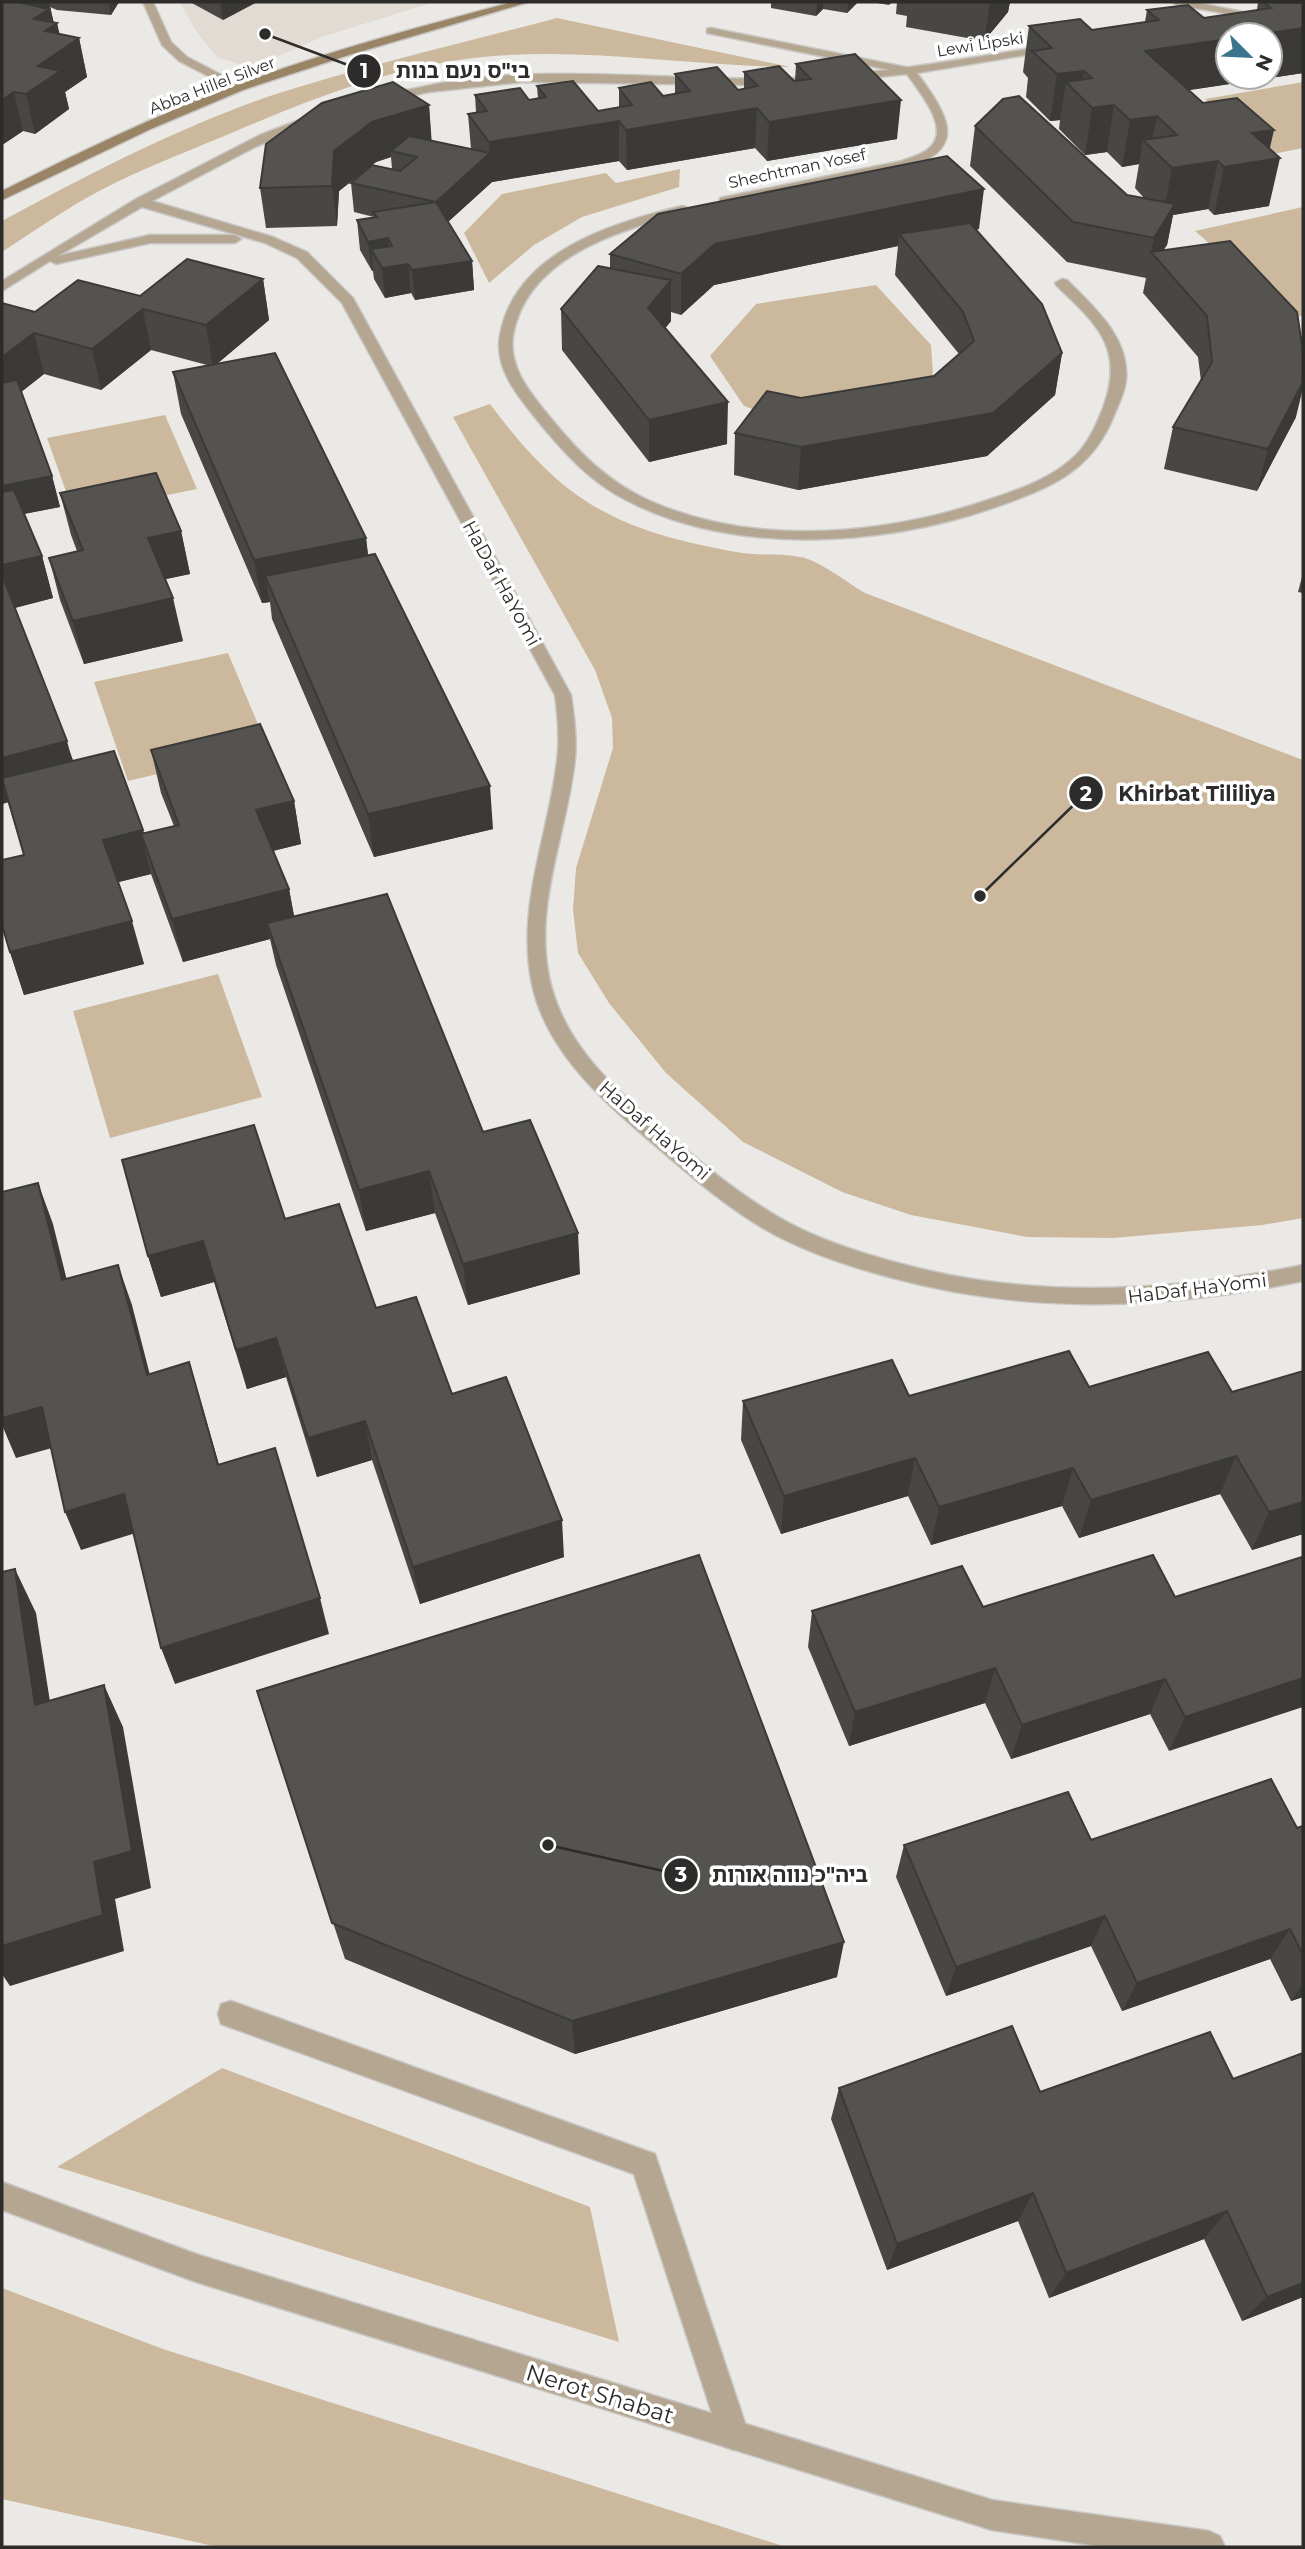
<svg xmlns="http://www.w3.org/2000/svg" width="1305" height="2549" font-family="Montserrat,'Noto Sans Hebrew',sans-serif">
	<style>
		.built { fill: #e1dbd3 }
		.green { fill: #ccb99d }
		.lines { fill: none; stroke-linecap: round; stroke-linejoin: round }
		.lane-casing { stroke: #c9c7c4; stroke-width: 3 }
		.street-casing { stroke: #c9c7c4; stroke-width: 3 }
		.secondary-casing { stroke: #c9c7c4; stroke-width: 3 }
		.lane { fill: #b4a691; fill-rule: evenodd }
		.street { fill: #b4a691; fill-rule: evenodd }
		.secondary { fill: #998466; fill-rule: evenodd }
		.wall { fill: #484745 }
		.shaded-wall { fill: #3b3a38 }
		.building { fill: #545350; stroke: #3b3a38; stroke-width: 2 }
		.labels { text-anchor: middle; stroke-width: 7; stroke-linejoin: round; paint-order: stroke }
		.far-street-label { font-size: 16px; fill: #2d2c2b; stroke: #fff }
		.street-label { font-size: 19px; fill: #2d2c2b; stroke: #fff }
		.near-street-label { font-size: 23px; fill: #2d2c2b; stroke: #fff }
		.leader { fill: none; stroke: #2d2c2b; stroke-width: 2.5 }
		.callout-dot { fill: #2d2c2b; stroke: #fff; stroke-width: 2.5 }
		.mark-label { font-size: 21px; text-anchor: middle; font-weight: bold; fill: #fff }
		.callout-label { font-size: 21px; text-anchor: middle; font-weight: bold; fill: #2d2c2b; stroke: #fff; stroke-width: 7; stroke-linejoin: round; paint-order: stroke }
	</style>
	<rect width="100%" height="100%" fill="#ebe9e6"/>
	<!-- built -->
	<path class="built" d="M 180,2 L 434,2 L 322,37 L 251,68 L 217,57 L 196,31 Z"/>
	<!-- green -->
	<path class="green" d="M 557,18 L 790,67 C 688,66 585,47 483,57 C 391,66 306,101 222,137 C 181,154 139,170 101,190 C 67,208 34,231 2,252 L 2,221 C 89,174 179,127 273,95 C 366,65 462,43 557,18 Z
		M 1303,82 L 1303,148 L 1273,154 L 1205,99 Z
		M 680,169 L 679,187 L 582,217 L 534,245 L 489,283 L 464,233 L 502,194 L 606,173 L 616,183 Z
		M 1303,207 L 1303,315 L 1294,318 L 1195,231 Z
		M 876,285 L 931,345 L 934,388 L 772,416 L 744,406 L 710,356 L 756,304 Z
		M 490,404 C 564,503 615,530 736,552 C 757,556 779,553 800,557 C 817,559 848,583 865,593 L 1303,760 L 1303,1218 L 1262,1225 L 1113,1238 L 1027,1237 L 911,1215 L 842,1192 L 743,1142 L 666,1073 L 609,1003 L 578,953 L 573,910 L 576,868 L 613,748 L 612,718 L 595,670 L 453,417 Z
		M 165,415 L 197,489 L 74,514 L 47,438 Z
		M 228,653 L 268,748 L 128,781 L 94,682 Z
		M 218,974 L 262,1097 L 110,1138 L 73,1011 Z
		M 222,2068 L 590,2207 L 619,2342 L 57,2167 Z
		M 2,2288 L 163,2349 L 786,2547 L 218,2547 L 2,2499 Z"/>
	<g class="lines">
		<defs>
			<path id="lane" d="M 143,2 L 153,2 L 171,42 L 187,57 L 243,86 L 243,90 L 235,90 L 179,61 L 162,45 Z
				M 1172,2 L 1194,2 L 1257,15 L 1252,18 L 1177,5 Z
				M 711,28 L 910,68 L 916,71 L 910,74 L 707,33 L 707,29 Z
				M 231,2001 L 655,2154 L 749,2435 L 745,2446 L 734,2450 L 723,2446 L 719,2435 L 634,2174 L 221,2024 L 218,2014 L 221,2004 Z"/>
			<path id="street" d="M 1052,45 L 1056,46 L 1056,50 L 917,73 C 947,114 971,149 905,168 L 724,205 L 720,204 L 720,198 L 902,161 C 910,158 920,155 927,150 C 954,131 919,92 907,74 L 831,82 L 757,85 L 522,82 L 429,92 L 382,102 L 376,99 C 386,92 404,91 417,88 C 540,60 668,83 793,78 C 880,74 966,59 1052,45 Z
				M 307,117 L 313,121 L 311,123 L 255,147 L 152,201 L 273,237 L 307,252 L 353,298 L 571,695 C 574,716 577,738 575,759 C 567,836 530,911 552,989 C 569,1049 617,1091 662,1129 C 702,1164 743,1198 789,1223 C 823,1241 861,1253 898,1263 C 1032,1300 1168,1292 1303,1265 L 1303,1281 C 1165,1310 1027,1315 889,1277 C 851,1267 812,1254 777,1236 C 728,1210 686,1172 644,1136 C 597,1096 545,1047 532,984 C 516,907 548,837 557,761 C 560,739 558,717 555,695 L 342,303 L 297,258 L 265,243 L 142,207 L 58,256 L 150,235 L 235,235 L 241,239 L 235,243 L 150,243 L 56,264 L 50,261 L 2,291 L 2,281 L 136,199 L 260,135 Z
				M 682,206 L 686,207 L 686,213 C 621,229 526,257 513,336 C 508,370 534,397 554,422 C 582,456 610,483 650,501 C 757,548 887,535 994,498 C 1023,488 1054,477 1076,455 C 1089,442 1096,425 1103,408 C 1125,349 1098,325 1057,286 L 1055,283 L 1062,279 L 1067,280 C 1094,307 1130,338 1126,380 C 1125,392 1119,403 1115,413 C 1092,473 1049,488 993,508 C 882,546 735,556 628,501 C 592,483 568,457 542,426 C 522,401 493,370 500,335 C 515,252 612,223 682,206 Z
				M 2,2182 L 196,2254 L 992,2500 L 1209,2531 L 1220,2536 L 1225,2547 L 1105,2547 L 992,2530 L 196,2282 L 2,2210 Z"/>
			<path id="secondary" d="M 513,2 L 529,2 L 349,55 L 243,90 L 153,128 L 2,200 L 2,191 C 78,153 154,116 233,86 C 325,52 419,27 513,2 Z"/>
		</defs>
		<!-- lane casing -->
		<use href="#lane" class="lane-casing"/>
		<!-- street casing -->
		<use href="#street" class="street-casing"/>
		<!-- secondary casing -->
		<use href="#secondary" class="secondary-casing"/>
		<!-- lane -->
		<use href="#lane" class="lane"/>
		<!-- street -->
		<use href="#street" class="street"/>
		<!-- secondary -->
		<use href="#secondary" class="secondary"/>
	</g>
	<!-- wall -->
	<path class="wall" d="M 2,2 L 119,2 L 111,15 L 57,10 L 50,7 L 54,23 L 57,23 L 59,34 L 79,38 L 87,77 L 65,92 L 69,109 L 35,134 L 23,131 L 2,145 Z
		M 190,2 L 257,2 L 223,20 Z
		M 771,2 L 858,2 L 847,13 L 823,9 L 816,16 L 771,8 Z
		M 871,2 L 892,2 L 889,5 Z
		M 897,2 L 1010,2 L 1008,12 L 984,41 L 906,27 L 907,16 L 896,14 Z
		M 1258,2 L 1303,3 L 1303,73 L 1188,90 L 1203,103 L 1270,149 L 1269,206 L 1214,215 L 1208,209 L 1173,215 L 1167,245 L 1163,250 L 1296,417 L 1257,491 L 1164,469 L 1173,427 L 1201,381 L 1198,357 L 1143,293 L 1146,278 L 1067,262 L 970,166 L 975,126 L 1127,195 L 1145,199 L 1135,188 L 1139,164 L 1122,167 L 1107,152 L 1085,155 L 1059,129 L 1060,120 L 1050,121 L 1026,97 L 1028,78 L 1023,72 L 1029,26 L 1092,30 L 1145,22 L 1147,10 L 1204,18 L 1257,10 Z
		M 796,64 L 897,139 L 767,161 L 755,148 L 627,170 L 619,161 L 492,182 L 448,222 L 472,261 L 474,290 L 415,300 L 411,293 L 385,298 L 374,279 L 373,271 L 372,271 L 360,250 L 357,220 L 374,218 L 374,217 L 354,212 L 351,183 L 392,169 L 391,157 L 376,162 L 339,191 L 337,226 L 266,228 L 260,188 L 429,105 L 431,141 L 471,149 L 468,114 L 476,112 L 475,95 L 529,100 L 538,99 L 537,86 L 598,111 L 619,107 L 619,88 L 663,96 L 675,94 L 675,74 L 738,90 L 744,89 L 744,72 L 795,81 Z
		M 979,229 L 976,230 L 1062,353 L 1055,395 L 987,456 L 798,490 L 734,475 L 735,433 L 801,398 L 934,376 L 959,354 L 895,275 L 898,246 L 714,285 L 681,315 L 671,312 L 671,321 L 665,328 L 727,444 L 649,462 L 562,350 L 561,309 L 610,268 L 610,254 Z
		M 263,279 L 269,320 L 217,364 L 366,538 L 368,555 L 493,829 L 374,857 L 272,619 L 270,602 L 262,603 L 181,414 L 173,372 L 207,365 L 151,350 L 101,390 L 44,374 L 21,392 L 52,476 L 60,507 L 24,514 L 42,556 L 53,598 L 15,608 L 73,760 L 143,830 L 144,834 L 174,826 L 161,793 L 151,750 L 294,801 L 301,844 L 273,851 L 289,889 L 294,916 L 483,1132 L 580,1274 L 468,1305 L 435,1213 L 366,1231 L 276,965 L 270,939 L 183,962 L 151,874 L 118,882 L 144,964 L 24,995 L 10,952 L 24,855 L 8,803 L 2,303 L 35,312 Z
		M 60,493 L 181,531 L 190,574 L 165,579 L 183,641 L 84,664 L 60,600 L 49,558 L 77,551 L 71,535 Z
		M 1303,573 L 1303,593 L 1298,592 Z
		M 285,1219 L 376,1308 L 452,1394 L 564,1557 L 420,1604 L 372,1460 L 317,1477 L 286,1377 L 247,1389 L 214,1282 L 161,1297 L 148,1256 Z
		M 1303,1371 L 1303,1534 L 1252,1550 L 1220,1494 L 1079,1538 L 1062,1506 L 931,1545 L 908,1496 L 781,1534 L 741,1440 L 743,1401 L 909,1396 L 1089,1387 L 1232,1392 Z
		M 1302,1557 L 1169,1751 L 1150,1714 L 1011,1759 L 985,1703 L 849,1746 L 808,1647 L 812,1611 L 983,1607 L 1175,1597 Z
		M 257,1691 L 837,1977 L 575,2054 L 345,1959 Z
		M 1303,1826 L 1303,1997 L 1291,2001 L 1270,1959 L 1122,2011 L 1091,1946 L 946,1996 L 896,1877 L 904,1845 L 1091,1840 L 1297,1828 Z
		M 1210,2032 L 1303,2297 L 1242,2321 L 1204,2239 L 1049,2298 L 1018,2221 L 887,2270 L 831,2119 L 839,2088 L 1040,2092 Z"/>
	<!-- shaded-wall -->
	<path class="shaded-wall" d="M 25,2 L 49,2 L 54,25 L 57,23 L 63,49 L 79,38 L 87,77 L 65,92 L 69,109 L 35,134 L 26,94 L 22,3 Z
		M 108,2 L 119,2 L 111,15 Z
		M 220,2 L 257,2 L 223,20 Z
		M 817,2 L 823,2 L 823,9 L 816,16 Z
		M 848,2 L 858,2 L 847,13 Z
		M 990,2 L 1010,2 L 1008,12 L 984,41 Z
		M 1303,28 L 1303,73 L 1137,98 L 1145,51 L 1228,39 L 1228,77 L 1270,77 L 1270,35 L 1257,35 Z
		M 1084,71 L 1080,96 L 1066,82 L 1060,120 L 1050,121 L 1057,74 Z
		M 14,92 L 23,131 L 2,145 L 2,100 Z
		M 901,100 L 897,139 L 767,161 L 769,122 Z
		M 429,105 L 432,145 L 391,151 L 391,157 L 376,162 L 339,191 L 337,226 L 332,186 L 334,151 L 372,122 Z
		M 1114,105 L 1107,152 L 1085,155 L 1092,108 Z
		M 757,108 L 755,148 L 627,170 L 626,130 Z
		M 1157,116 L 1151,147 L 1143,140 L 1139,164 L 1122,167 L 1130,120 Z
		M 619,121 L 619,161 L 492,182 L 438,231 L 436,202 L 490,153 L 489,142 Z
		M 1274,130 L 1267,161 L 1280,158 L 1269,206 L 1214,215 L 1224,167 L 1252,133 Z
		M 1218,161 L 1208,209 L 1173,215 L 1167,245 L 1157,260 L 1151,253 L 1154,238 L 1163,216 L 1172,168 Z
		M 984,189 L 979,229 L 907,244 L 899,234 L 898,246 L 714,285 L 681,315 L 681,274 L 715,244 Z
		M 388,238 L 391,267 L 408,264 L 411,293 L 385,298 L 382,268 L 371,249 L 373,271 L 372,271 L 368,242 Z
		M 472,261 L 474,290 L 415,300 L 412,270 Z
		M 263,279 L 269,320 L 213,367 L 206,325 Z
		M 671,280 L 671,321 L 648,350 L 648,308 Z
		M 143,309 L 151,350 L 101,390 L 92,349 Z
		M 34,333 L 44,374 L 6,404 L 2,389 L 2,357 Z
		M 1062,353 L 1055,395 L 987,456 L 798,490 L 801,447 Z
		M 1303,382 L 1303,388 L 1296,417 L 1257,491 L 1268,449 Z
		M 728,402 L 727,444 L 649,462 L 649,420 Z
		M 52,476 L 60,507 L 2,518 L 2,486 Z
		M 181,531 L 190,574 L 157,581 L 148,538 Z
		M 366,538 L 371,581 L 265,576 L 270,602 L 262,603 L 254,560 Z
		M 42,556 L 53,598 L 10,609 L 2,578 L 2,565 Z
		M 173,598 L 183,641 L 84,664 L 73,621 Z
		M 67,741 L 79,785 L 2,804 L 2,758 Z
		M 490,786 L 493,829 L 374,857 L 368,814 Z
		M 294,801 L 301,844 L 264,853 L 256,810 Z
		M 143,830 L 149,857 L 141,834 L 151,874 L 115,883 L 103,840 Z
		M 289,889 L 297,932 L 267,923 L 270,939 L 183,962 L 172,919 Z
		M 132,921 L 144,964 L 24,995 L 10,952 Z
		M 429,1171 L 435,1213 L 366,1231 L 359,1190 Z
		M 38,1183 L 53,1224 L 77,1321 L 62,1280 Z
		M 578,1233 L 580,1274 L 468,1305 L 463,1264 Z
		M 203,1241 L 214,1282 L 161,1297 L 148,1256 Z
		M 118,1265 L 132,1305 L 160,1414 L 147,1375 Z
		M 276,1338 L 286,1377 L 247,1389 L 236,1350 Z
		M 189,1362 L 201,1402 L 230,1503 L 218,1465 Z
		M 42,1407 L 59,1446 L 16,1458 L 2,1425 L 2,1418 Z
		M 365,1421 L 372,1460 L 317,1477 L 308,1438 Z
		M 1236,1456 L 1220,1494 L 1079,1538 L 1091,1500 Z
		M 915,1458 L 908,1496 L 781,1534 L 784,1496 Z
		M 1073,1468 L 1062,1506 L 931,1545 L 939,1507 Z
		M 124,1494 L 139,1532 L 81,1550 L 65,1512 Z
		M 1303,1502 L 1303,1534 L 1252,1550 L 1269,1512 Z
		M 562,1520 L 564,1557 L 420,1604 L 413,1567 Z
		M 15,1569 L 36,1613 L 57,1746 L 35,1705 Z
		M 320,1598 L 329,1634 L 175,1684 L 161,1648 Z
		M 995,1668 L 985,1703 L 849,1746 L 855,1712 Z
		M 1303,1678 L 1303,1707 L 1169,1751 L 1185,1717 Z
		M 1165,1679 L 1150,1714 L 1011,1759 L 1022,1725 Z
		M 104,1685 L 123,1727 L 151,1888 L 115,1899 L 124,1951 L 10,1986 L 2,1974 L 2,1946 Z
		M 1105,1916 L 1091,1946 L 946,1996 L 956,1967 Z
		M 1290,1929 L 1270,1959 L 1122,2011 L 1137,1983 Z
		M 844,1942 L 837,1977 L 575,2054 L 572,2021 Z
		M 1303,1984 L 1303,1997 L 1291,2001 Z
		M 1033,2193 L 1018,2221 L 887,2270 L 897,2244 Z
		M 1227,2211 L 1204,2239 L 1049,2298 L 1066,2273 Z
		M 1303,2283 L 1303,2297 L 1242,2321 L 1267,2297 Z"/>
	<!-- building -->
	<path class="building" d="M 2,2 L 25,2 L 22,3 L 49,9 L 34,19 L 57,23 L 45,31 L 79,38 L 38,66 L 60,71 L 26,94 L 14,92 L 2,100 Z
		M 1263,2 L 1303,3 L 1303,28 L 1257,35 L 1228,35 L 1228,39 L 1145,51 L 1203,103 L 1237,98 L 1274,130 L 1252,133 L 1280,158 L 1224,167 L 1218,161 L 1172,168 L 1143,140 L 1177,135 L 1157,116 L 1130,120 L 1114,105 L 1092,108 L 1066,82 L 1092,78 L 1084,71 L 1057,74 L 1032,51 L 1052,48 L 1029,26 L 1080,19 L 1092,30 L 1159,20 L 1147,10 L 1188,5 L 1204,18 L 1271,8 Z
		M 855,54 L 901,100 L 769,122 L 757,108 L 626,130 L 619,121 L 489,142 L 468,114 L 487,111 L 475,95 L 520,88 L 529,100 L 546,97 L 537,86 L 573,81 L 598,111 L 632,105 L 619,88 L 651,82 L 663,96 L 690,91 L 675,74 L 717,67 L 738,90 L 758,86 L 744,72 L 779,66 L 794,81 L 811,79 L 796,64 Z
		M 393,82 L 429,105 L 372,122 L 334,151 L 332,186 L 260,188 L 266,144 L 322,103 Z
		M 1019,96 L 1127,195 L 1175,204 L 1154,238 L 1073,222 L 975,126 L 1003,99 Z
		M 409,136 L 490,153 L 436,202 L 472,261 L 412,270 L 408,264 L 382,268 L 371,249 L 392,246 L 388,238 L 368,242 L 357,220 L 377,217 L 373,212 L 436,202 L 351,183 L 372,165 L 400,171 L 417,157 L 391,151 Z
		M 947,156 L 984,189 L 715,244 L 681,274 L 610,254 L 658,214 Z
		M 970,223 L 1042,304 L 1062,353 L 993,413 L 801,447 L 735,433 L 767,391 L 801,398 L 934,376 L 974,341 L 963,312 L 899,234 Z
		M 1230,241 L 1297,312 L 1303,352 L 1303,382 L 1268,449 L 1173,427 L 1212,362 L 1207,316 L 1151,252 Z
		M 187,259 L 263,279 L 206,325 L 143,309 L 92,349 L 34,333 L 2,357 L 2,303 L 35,312 L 78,280 L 140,296 Z
		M 598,266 L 671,280 L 648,308 L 728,402 L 649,420 L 561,309 Z
		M 275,353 L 366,538 L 254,560 L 173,372 Z
		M 17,380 L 52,476 L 2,486 L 2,383 Z
		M 156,473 L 181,531 L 148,538 L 173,598 L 73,621 L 49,558 L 83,550 L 60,493 Z
		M 14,490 L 42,556 L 2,565 L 2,492 Z
		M 375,554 L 490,786 L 368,814 L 265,576 Z
		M 2,575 L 67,741 L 2,758 Z
		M 260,724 L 294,801 L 256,810 L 289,889 L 172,919 L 141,834 L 179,825 L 151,750 Z
		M 114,751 L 143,830 L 103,840 L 132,921 L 10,952 L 2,925 L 2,860 L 24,855 L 2,778 Z
		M 387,894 L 483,1132 L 530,1120 L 578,1233 L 463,1264 L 429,1171 L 359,1190 L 267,923 Z
		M 254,1125 L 285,1219 L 339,1204 L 376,1308 L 416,1297 L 452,1394 L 506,1377 L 562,1520 L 413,1567 L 365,1421 L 308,1438 L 276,1338 L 236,1350 L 203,1241 L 148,1256 L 122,1160 Z
		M 38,1183 L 62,1280 L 118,1265 L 147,1375 L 189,1362 L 218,1465 L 275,1448 L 320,1598 L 161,1648 L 124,1494 L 65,1512 L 42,1407 L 2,1418 L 2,1192 Z
		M 1069,1351 L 1089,1387 L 1208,1352 L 1232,1392 L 1303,1371 L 1303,1502 L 1269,1512 L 1236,1456 L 1091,1500 L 1073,1468 L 939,1507 L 915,1458 L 784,1496 L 743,1401 L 892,1360 L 909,1396 Z
		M 699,1555 L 844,1942 L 572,2021 L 332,1923 L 257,1691 Z
		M 1153,1555 L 1175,1597 L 1302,1557 L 1303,1559 L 1303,1678 L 1185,1717 L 1165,1679 L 1022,1725 L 995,1668 L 855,1712 L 812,1611 L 962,1566 L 983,1607 Z
		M 15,1569 L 35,1705 L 104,1685 L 132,1851 L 94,1862 L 103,1915 L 2,1946 L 2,1572 Z
		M 1271,1779 L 1297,1828 L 1303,1826 L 1303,1955 L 1290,1929 L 1137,1983 L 1105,1916 L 956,1967 L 904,1845 L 1068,1792 L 1091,1840 Z
		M 1012,2026 L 1040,2092 L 1210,2032 L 1233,2079 L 1303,2053 L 1303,2283 L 1267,2297 L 1227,2211 L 1066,2273 L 1033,2193 L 897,2244 L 839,2088 Z"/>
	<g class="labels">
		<!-- far-street labels -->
		<g class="far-street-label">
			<text transform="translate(980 44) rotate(-9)" y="6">Lewi Lipski</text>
			<text transform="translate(212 85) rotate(-21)" y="6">Abba Hillel Silver</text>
			<text transform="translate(797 168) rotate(-12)" y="6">Shechtman Yosef</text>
		</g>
		<!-- street labels -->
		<g class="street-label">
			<text transform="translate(502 583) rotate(61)" y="7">HaDaf HaYomi</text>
			<text transform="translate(655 1130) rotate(41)" y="7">HaDaf HaYomi</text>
			<text transform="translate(1197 1288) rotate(-7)" y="7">HaDaf HaYomi</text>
		</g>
		<!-- near-street labels -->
		<g class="near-street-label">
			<text transform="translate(600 2394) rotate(17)" y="8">Nerot Shabat</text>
		</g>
	</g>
	<!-- callouts -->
	<path class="leader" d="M265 34L364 71M980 896L1086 793M548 1845L681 1875"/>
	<g class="callout-dot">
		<circle cx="265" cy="34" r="7"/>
		<circle cx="980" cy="896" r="7"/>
		<circle cx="548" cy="1845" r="7"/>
		<circle cx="364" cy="71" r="18"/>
		<circle cx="1086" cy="793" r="18"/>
		<circle cx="681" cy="1875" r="18"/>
	</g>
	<g class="mark-label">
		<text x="364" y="78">1</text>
		<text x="1086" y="801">2</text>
		<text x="681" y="1882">3</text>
	</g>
	<g class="callout-label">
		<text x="463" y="78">בי"ס נעם בנות</text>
		<text x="1197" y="801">Khirbat Tililiya</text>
		<text x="790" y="1882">ביה"כ נווה אורות</text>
	</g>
	<!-- border -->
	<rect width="1305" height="2549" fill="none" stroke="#2d2c2b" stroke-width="7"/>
	<!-- north arrow -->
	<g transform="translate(1249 56) rotate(114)"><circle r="33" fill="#ffffff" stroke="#ababaa" stroke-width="2"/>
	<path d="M0-5L12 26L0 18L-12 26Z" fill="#3a758d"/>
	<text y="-10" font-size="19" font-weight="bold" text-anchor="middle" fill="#2d2c2b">N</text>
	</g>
</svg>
